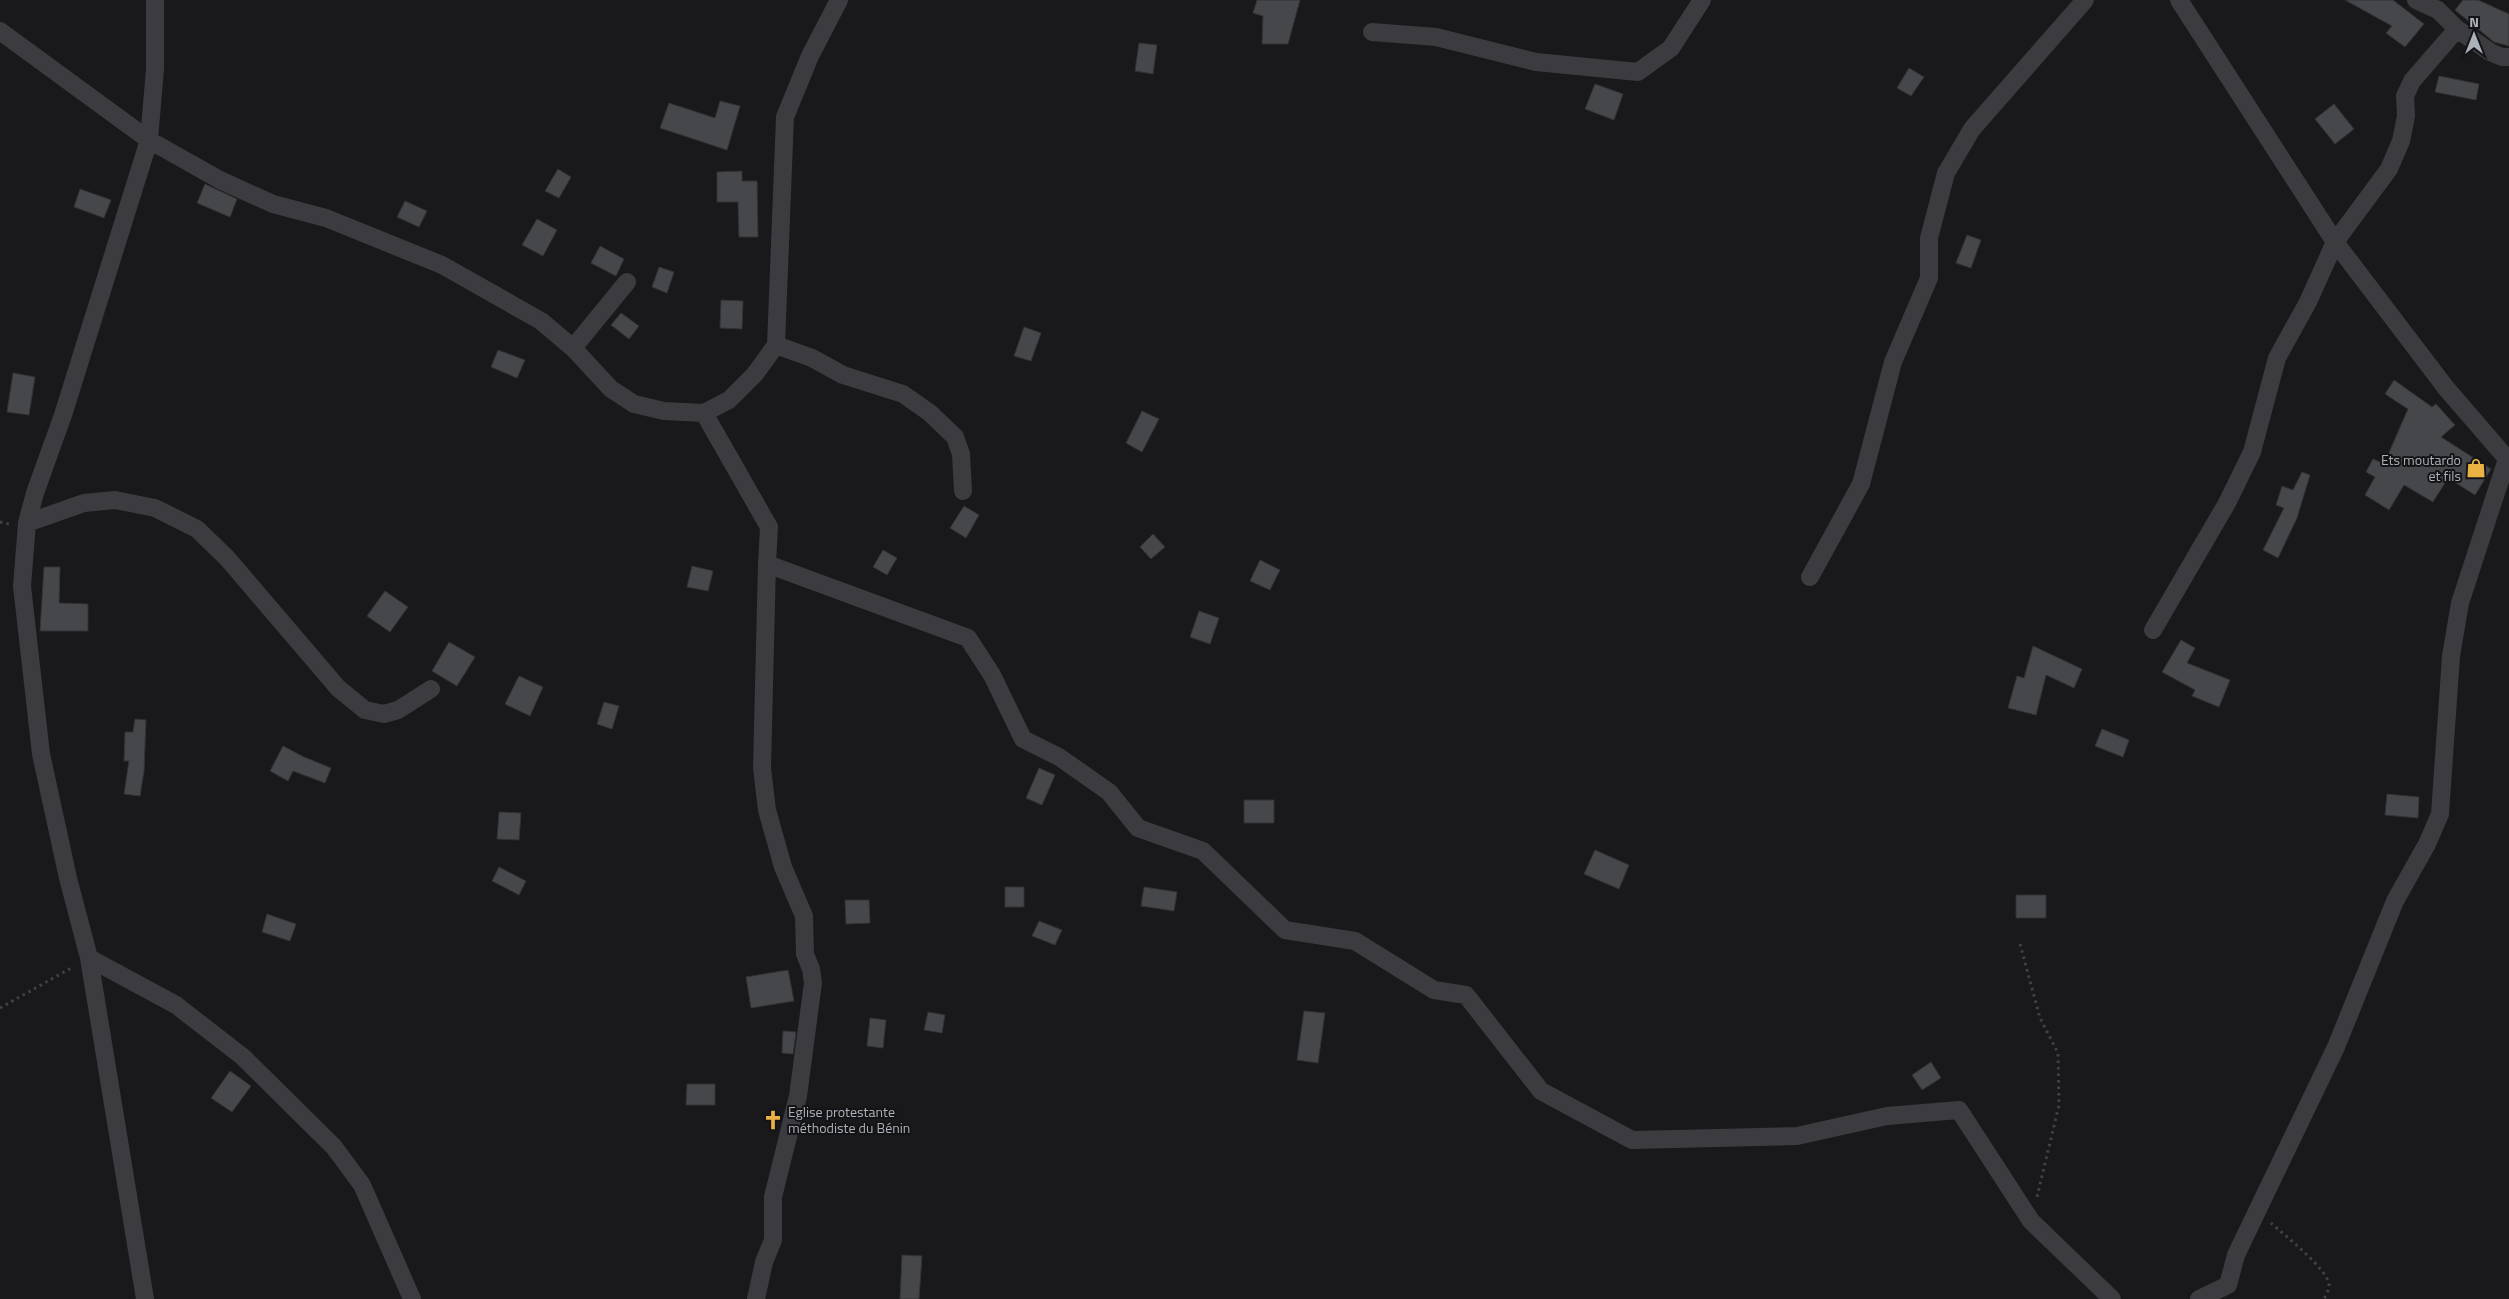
<svg xmlns="http://www.w3.org/2000/svg" width="2509" height="1299" font-family="'Titillium Web',sans-serif">
	<style>
		.building { fill: #46474b; stroke: #333337 }
		.lines { fill: none; stroke-linecap: round; stroke-linejoin: round }
		.path { stroke: #414247; stroke-width: 3; stroke-dasharray: 2.5 4; stroke-linecap: butt }
		.minor { stroke: #3b3b40; stroke-width: 18 }
		.labels { text-anchor: middle; stroke-width: 4; stroke-linejoin: round; paint-order: stroke }
		.poi-label { font-size: 14px; fill: #acb1ba; stroke: #141416; text-anchor: end }
	</style>
	<rect width="100%" height="100%" fill="#19191b"/>
	<!-- building -->
	<path class="building" d="M 1257,0 L 1300,0 L 1288,44 L 1262,44 L 1263,16 L 1253,13 Z
		M 2345,0 L 2393,0 L 2424,24 L 2405,47 L 2386,33 L 2392,26 Z
		M 2463,0 L 2478,0 L 2509,14 L 2509,46 L 2494,42 L 2455,10 Z
		M 1139,43 L 1157,45 L 1153,74 L 1135,71 Z
		M 1909,68 L 1924,77 L 1911,96 L 1897,88 Z
		M 2439,76 L 2479,84 L 2476,100 L 2435,92 Z
		M 1595,84 L 1623,94 L 1614,120 L 1585,109 Z
		M 720,101 L 740,106 L 727,150 L 660,128 L 669,103 L 715,118 Z
		M 2334,104 L 2354,129 L 2335,144 L 2315,119 Z
		M 558,169 L 571,177 L 559,198 L 545,191 Z
		M 742,171 L 742,181 L 757,181 L 758,237 L 739,237 L 738,202 L 717,202 L 717,172 Z
		M 205,184 L 237,199 L 230,217 L 197,203 Z
		M 80,189 L 111,200 L 104,218 L 74,207 Z
		M 405,201 L 427,211 L 419,227 L 397,217 Z
		M 537,219 L 557,230 L 543,256 L 522,245 Z
		M 1967,235 L 1981,240 L 1971,268 L 1956,263 Z
		M 600,246 L 624,259 L 616,276 L 591,263 Z
		M 659,267 L 674,272 L 667,293 L 652,287 Z
		M 721,300 L 743,301 L 742,329 L 720,328 Z
		M 621,313 L 639,326 L 629,339 L 611,325 Z
		M 1024,327 L 1041,333 L 1031,361 L 1014,356 Z
		M 498,350 L 525,360 L 517,378 L 491,367 Z
		M 13,373 L 35,377 L 29,415 L 7,412 Z
		M 2394,380 L 2432,407 L 2436,404 L 2455,425 L 2441,437 L 2491,469 L 2475,495 L 2448,478 L 2433,502 L 2404,485 L 2389,510 L 2365,495 L 2375,477 L 2366,472 L 2373,459 L 2384,464 L 2408,409 L 2385,394 Z
		M 1142,411 L 1159,419 L 1142,452 L 1126,443 Z
		M 2302,472 L 2310,475 L 2297,518 L 2278,558 L 2263,550 L 2284,508 L 2276,505 L 2282,486 L 2293,490 Z
		M 964,506 L 979,515 L 966,538 L 950,528 Z
		M 1153,534 L 1165,547 L 1151,559 L 1140,547 Z
		M 883,550 L 897,558 L 887,575 L 873,567 Z
		M 1260,560 L 1280,570 L 1270,590 L 1250,581 Z
		M 692,566 L 713,571 L 708,591 L 687,587 Z
		M 44,567 L 60,567 L 59,603 L 88,604 L 88,631 L 40,631 Z
		M 385,591 L 408,607 L 390,632 L 367,616 Z
		M 1199,611 L 1219,618 L 1210,644 L 1190,637 Z
		M 2181,640 L 2195,648 L 2187,663 L 2230,680 L 2219,707 L 2192,696 L 2195,690 L 2162,672 Z
		M 449,642 L 475,657 L 457,686 L 432,671 Z
		M 2033,646 L 2082,669 L 2074,688 L 2046,675 L 2036,715 L 2008,708 L 2017,676 L 2024,678 Z
		M 519,676 L 543,687 L 530,716 L 505,704 Z
		M 604,702 L 619,706 L 612,729 L 597,724 Z
		M 135,719 L 146,720 L 144,771 L 140,796 L 124,794 L 129,761 L 124,761 L 125,732 L 133,732 Z
		M 2102,729 L 2129,740 L 2123,757 L 2095,746 Z
		M 283,746 L 304,757 L 331,768 L 325,783 L 293,771 L 288,781 L 270,771 Z
		M 1039,768 L 1055,775 L 1042,805 L 1026,798 Z
		M 2387,794 L 2419,797 L 2418,818 L 2385,815 Z
		M 1244,800 L 1274,800 L 1274,823 L 1244,823 Z
		M 499,812 L 521,813 L 519,840 L 497,839 Z
		M 1595,850 L 1629,865 L 1619,889 L 1584,874 Z
		M 499,867 L 526,881 L 519,895 L 492,881 Z
		M 1005,887 L 1024,887 L 1024,907 L 1005,907 Z
		M 1144,887 L 1177,892 L 1174,911 L 1141,906 Z
		M 2016,895 L 2046,895 L 2046,918 L 2016,918 Z
		M 845,900 L 869,900 L 870,923 L 846,924 Z
		M 267,914 L 296,924 L 290,941 L 262,932 Z
		M 1039,921 L 1062,930 L 1055,945 L 1032,936 Z
		M 788,970 L 794,1001 L 751,1008 L 746,977 Z
		M 1304,1011 L 1325,1013 L 1318,1063 L 1297,1060 Z
		M 928,1012 L 945,1015 L 942,1033 L 924,1030 Z
		M 870,1018 L 886,1020 L 883,1048 L 867,1046 Z
		M 783,1031 L 796,1032 L 793,1054 L 782,1053 Z
		M 1931,1062 L 1941,1078 L 1922,1090 L 1912,1075 Z
		M 230,1071 L 251,1086 L 232,1112 L 211,1098 Z
		M 687,1084 L 715,1084 L 715,1105 L 686,1105 Z
		M 902,1255 L 922,1256 L 919,1299 L 900,1299 Z"/>
	<g class="lines">
		<!-- path -->
		<path class="path" d="M 0,522 L 9,524
			M 2020,944 L 2040,1018 L 2058,1053 L 2059,1105 L 2037,1197
			M 0,1008 L 73,967
			M 2271,1223 C 2283,1234 2329,1270 2329,1285 C 2329,1290 2326,1295 2324,1299"/>
		<!-- minor -->
		<path class="minor" d="M 2179,0 L 2335,242 L 2446,388 L 2509,461
			M 2416,0 L 2438,10 L 2457,29 L 2490,52 L 2502,57 L 2509,57
			M 0,31 L 149,140 L 220,180 L 273,204 L 326,218 L 442,265 L 541,321 L 573,348 L 611,389 L 634,404 L 664,411 L 704,413 L 729,400 L 755,374 L 776,345 L 785,117 L 810,56 L 839,0
			M 1372,32 L 1436,37 L 1536,62 L 1638,72 L 1671,48 L 1702,0
			M 776,345 L 812,358 L 843,375 L 903,394 L 930,413 L 955,437 L 961,454 L 963,491
			M 573,348 L 627,282
			M 704,413 L 769,527 L 767,564 L 968,638 L 992,675 L 1023,739 L 1059,757 L 1109,792 L 1138,828 L 1203,851 L 1285,930 L 1355,941 L 1434,990 L 1466,995 L 1541,1091 L 1632,1140 L 1797,1136 L 1887,1116 L 1959,1110 L 2031,1221 L 2112,1299
			M 27,523 L 84,503 L 115,500 L 155,508 L 197,529 L 227,558 L 338,688 L 365,710 L 384,714 L 398,710 L 431,689
			M 1810,577 L 1861,484 L 1893,362 L 1929,278 L 1929,238 L 1946,173 L 1972,129 L 2085,0
			M 2153,630 L 2227,503 L 2252,452 L 2277,358 L 2308,302 L 2335,242 L 2389,169 L 2401,141 L 2406,116 L 2405,96 L 2412,81 L 2457,29
			M 89,958 L 176,1005 L 243,1057 L 334,1147 L 362,1185 L 412,1299
			M 145,1299 L 89,958 L 68,878 L 41,754 L 22,586 L 27,523 L 35,493 L 63,415 L 149,140 L 155,69 L 155,0
			M 756,1299 L 764,1262 L 773,1240 L 773,1197 L 798,1096 L 813,983 L 811,969 L 805,954 L 804,916 L 783,867 L 767,810 L 762,768 L 767,564
			M 2199,1299 L 2228,1285 L 2236,1255 L 2336,1047 L 2395,901 L 2427,844 L 2440,814 L 2451,656 L 2460,603 L 2507,459"/>
	</g>
	<!-- icons -->
	<defs>
		<symbol id="shop-bare" viewBox="-9 -9 18 18"><path d="M-5-2.5h2.3a2.7 3.5 0 0 1 5.4 0H5L5.5 6h-11ZM-1.5-2.5h3a1.5 2.3 0 0 0-3 0Z" fill="#e9b243" stroke="#141416" stroke-width="2.5" paint-order="stroke"/></symbol>
		<symbol id="church-bare" viewBox="-9 -9 18 18"><path d="M-1.2-6h2.4v3.5h3.3v2.4h-3.3V6h-2.4V-.1h-3.3v-2.4h3.3Z" fill="#e9b243" stroke="#141416" stroke-width="2.5" paint-order="stroke"/></symbol>
	</defs>
	<g fill-rule="evenodd">
		<use href="#shop-bare" x="2462" y="454" width="28" height="28"/>
		<use href="#church-bare" x="759" y="1106" width="28" height="28"/>
	</g>
	<g class="labels">
		<!-- poi labels -->
		<g class="poi-label">
			<text x="2461" y="465">Ets moutardo<tspan x="2461" dy="16">et fils</tspan></text>
			<text x="788" y="1117" text-anchor="start">Eglise protestante<tspan x="788" dy="16">méthodiste du Bénin</tspan></text>
		</g>
	</g>
	<!-- north arrow -->
	<g transform="translate(2474 35)" stroke="#141416" stroke-width="4" paint-order="stroke">
	<path d="M0-4L9 19L0 12L-9 19Z" fill="#acb1ba"/>
	<text y="-8" font-size="14" font-weight="bold" text-anchor="middle" fill="#acb1ba">N</text>
	</g>
</svg>
